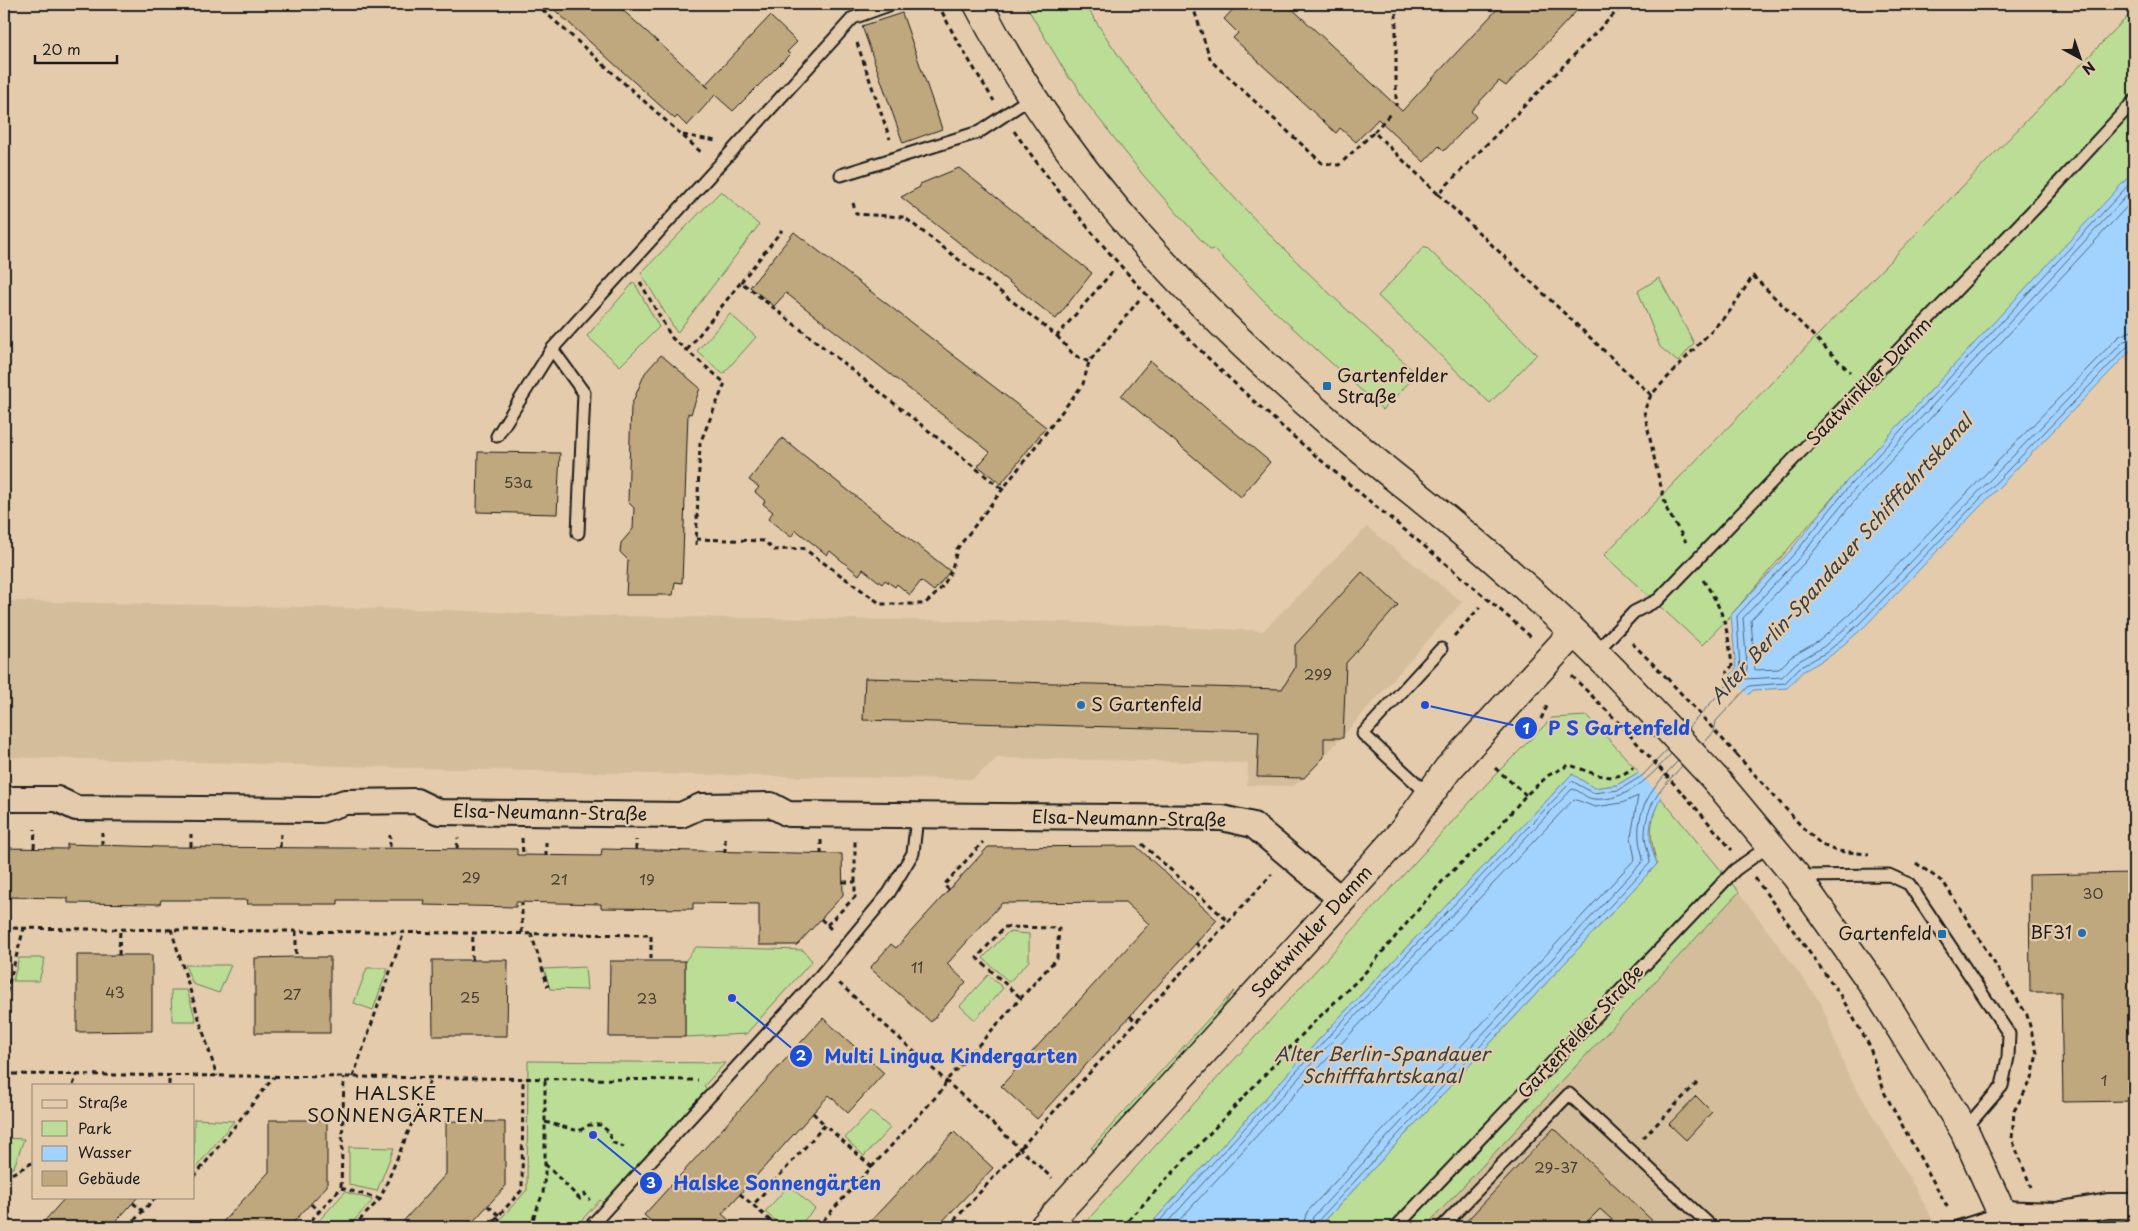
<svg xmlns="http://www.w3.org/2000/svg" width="2138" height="1231" font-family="'Playpen Sans',sans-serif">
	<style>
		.built { fill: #d4bd9b }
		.green { fill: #bcdd96; stroke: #6c7c59 }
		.water { fill: #a2d3ff; stroke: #6c8aa4 }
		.pier { fill: #e3cbab }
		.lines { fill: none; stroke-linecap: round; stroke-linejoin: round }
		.shore { stroke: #526577; stroke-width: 1 }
		.building { fill: #bfa77e; stroke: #1c1c1c }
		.service-casing { stroke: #1c1c1c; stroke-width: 15 }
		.minor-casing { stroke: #1c1c1c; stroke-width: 28 }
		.secondary-casing { stroke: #1c1c1c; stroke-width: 31 }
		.path { stroke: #1c1c1c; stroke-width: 3; stroke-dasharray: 5 4; stroke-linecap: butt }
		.service { stroke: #e3cbab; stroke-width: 11 }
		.minor { stroke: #e3cbab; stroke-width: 24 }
		.secondary { stroke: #e3cbab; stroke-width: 28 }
		.secondary-bridge-casing { stroke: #1c1c1c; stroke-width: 31; stroke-linecap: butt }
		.path-bridge { stroke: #1c1c1c; stroke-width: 3; stroke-dasharray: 5 4; stroke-linecap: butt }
		.secondary-bridge { stroke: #e3cbab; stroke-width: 28 }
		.poi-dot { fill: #1f6fb2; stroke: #e3cbab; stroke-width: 2 }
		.labels { text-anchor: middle; stroke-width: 4.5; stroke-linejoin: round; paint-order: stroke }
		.number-label { font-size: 15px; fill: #453f34 }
		.poi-label { font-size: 18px; fill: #1c1c1c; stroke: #e3cbab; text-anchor: start }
		.street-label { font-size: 18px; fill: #1c1c1c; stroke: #e3cbab }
		.water-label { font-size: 19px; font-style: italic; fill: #374149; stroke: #e3cbab }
		.neighbourhood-label { font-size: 19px; letter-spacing: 1px; fill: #1c1c1c; stroke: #e3cbab }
		.leader { fill: none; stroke: #1d4ed8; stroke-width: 2 }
		.callout-dot { fill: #1d4ed8; stroke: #e3cbab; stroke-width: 2 }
		.mark-label { font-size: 15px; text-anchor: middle; font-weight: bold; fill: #fff }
		.callout-label { font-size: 19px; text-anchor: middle; font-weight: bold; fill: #1d4ed8; stroke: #e3cbab; stroke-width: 4.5; stroke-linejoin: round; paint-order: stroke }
	</style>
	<rect width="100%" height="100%" fill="#e3cbab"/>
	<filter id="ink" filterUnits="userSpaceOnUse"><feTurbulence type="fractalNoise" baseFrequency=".02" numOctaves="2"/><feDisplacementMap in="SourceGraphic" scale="10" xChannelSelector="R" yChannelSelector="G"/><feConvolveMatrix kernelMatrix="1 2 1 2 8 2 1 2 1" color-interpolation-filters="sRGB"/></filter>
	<g filter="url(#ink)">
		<!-- built -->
		<path class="built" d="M 1367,527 L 1462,602 L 1324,757 L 1304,778 L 1293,786 L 1247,785 L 1248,763 L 997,758 L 973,779 L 650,774 L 4,757 L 4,601 L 445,610 L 589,616 L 1064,622 L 1263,631 Z
			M 1739,892 L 1821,1003 L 1846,1071 L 1893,1149 L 1937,1227 L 1425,1227 Z"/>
		<!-- green -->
		<path class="green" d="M 1025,4 L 1085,4 C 1172,147 1293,262 1417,374 L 1383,410 L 1272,309 L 1214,249 L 1210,250 L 1144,176 L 1082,97 L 1075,82 L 1069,78 Z
			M 2134,10 L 2134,172 L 1846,482 L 1731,615 L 1702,645 L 1604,555 Z
			M 721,191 L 759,225 L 677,333 L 641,273 Z
			M 1425,246 L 1537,354 L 1490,403 L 1378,296 Z
			M 1659,278 L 1694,343 L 1678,362 L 1660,347 L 1638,291 Z
			M 634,282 L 659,327 L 620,366 L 587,336 Z
			M 730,314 L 756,337 L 723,374 L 697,351 Z
			M 1587,716 L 1639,772 L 1617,785 L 1594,788 L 1572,774 L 1336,1021 L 1148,1227 L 1081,1227 L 1493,777 L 1552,718 Z
			M 1660,797 L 1739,892 L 1425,1227 L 1319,1227 L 1657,864 C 1649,835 1649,825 1660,797 Z
			M 1008,932 L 1029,934 L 1029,961 L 1009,982 L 983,958 Z
			M 696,947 L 803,950 L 812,961 L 746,1034 L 685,1037 L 685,961 Z
			M 19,958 L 45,958 L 39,981 L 13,981 Z
			M 185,965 L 231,965 L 219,993 L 193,984 Z
			M 585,967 L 587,990 L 550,989 L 544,969 Z
			M 367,968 L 388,968 L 373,1010 L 354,1003 Z
			M 988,975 L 1003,988 L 975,1020 L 960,1006 Z
			M 171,990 L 187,990 L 196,1021 L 172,1021 Z
			M 1234,991 L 1207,1029 L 1096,1151 L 1091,1148 Z
			M 528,1061 L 725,1063 L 704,1086 L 707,1089 L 603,1202 L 600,1200 L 575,1227 L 493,1227 L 527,1190 Z
			M 870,1111 L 890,1128 L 864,1156 L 845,1138 Z
			M 194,1119 L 234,1121 L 194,1170 Z
			M 4,1138 L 24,1139 L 14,1167 L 4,1173 Z
			M 349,1147 L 394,1148 L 377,1191 L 349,1185 Z
			M 789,1185 L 815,1209 L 797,1227 L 783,1227 L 765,1212 Z
			M 345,1192 L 373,1200 L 348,1227 L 313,1227 Z"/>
		<!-- water -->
		<path class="water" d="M 2134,171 L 2134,347 L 1863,628 L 1830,656 L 1802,672 L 1787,688 L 1753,690 L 1720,724 L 1720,733 C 1694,760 1647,797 1650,837 C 1650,846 1654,855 1657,864 L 1319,1227 L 1148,1227 L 1336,1021 L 1572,774 L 1594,788 L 1617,785 L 1639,772 L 1736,669 L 1731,615 L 1791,550 L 1846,482 Z"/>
		<!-- pier -->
		<path class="pier" d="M 1727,675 L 1750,696 L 1722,725 L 1722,735 L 1663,798 L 1637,771 Z"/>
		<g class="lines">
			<!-- shore -->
			<path class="shore" d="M 2134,188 L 1855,489 L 1800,557 L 1743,618 L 1747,668 L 1745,679 L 1782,677 L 1796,663 L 1823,647 L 1855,620 L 2124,341 L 2134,338
				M 2134,199 L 1860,494 L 1805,562 L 1751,620 L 1755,670 L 1779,669 L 1791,657 L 1819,641 L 1850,614 L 2119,336 L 2134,330
				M 1688,728 L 1740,671 L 1737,616 L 1795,553 L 1850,485 L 2134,179
				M 1703,744 L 1714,732 L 1716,721 L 1749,686 L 1785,683 L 1799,668 L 1827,652 L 1859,624 L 2128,346 L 2134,344
				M 1154,1227 L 1340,1024 L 1572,781 L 1593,793 L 1619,790 L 1642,776 L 1667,750
				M 1163,1227 L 1344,1028 L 1572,789 C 1580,790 1585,798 1593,799 C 1627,802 1650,777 1671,754
				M 1173,1227 L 1350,1034 L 1574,799 L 1595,807 L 1622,803 L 1638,796 L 1631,837 L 1635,859 L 1307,1212 L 1302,1227
				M 1309,1227 L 1313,1217 L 1643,861 C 1643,854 1639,846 1639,839 C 1636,805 1657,783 1678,761
				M 1316,1227 L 1317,1222 L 1650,863 C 1650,854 1645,845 1645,836 C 1645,804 1662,788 1682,766"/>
		</g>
		<!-- building -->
		<path class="building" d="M 548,4 L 616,4 L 709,88 L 705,85 L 770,16 L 797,42 L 787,52 L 790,54 L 733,111 L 715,95 L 687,126 L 677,116 L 675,119 Z
			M 1238,4 L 1287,4 L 1402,111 L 1502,4 L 1583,4 L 1506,86 L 1499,81 L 1471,111 L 1476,117 L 1444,151 L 1439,146 L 1424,162 L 1378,119 L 1356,142 L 1340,128 L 1336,133 L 1233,38 L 1238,33 L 1224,19 Z
			M 902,13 L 942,129 L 903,143 L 862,26 Z
			M 959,168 L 1092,273 L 1056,319 L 901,197 L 920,187 L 920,184 Z
			M 794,232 L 1046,427 L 1001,484 L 978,466 L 990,452 L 786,293 L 774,306 L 750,287 Z
			M 661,355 L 700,388 L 691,414 L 688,413 L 682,583 L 675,582 L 673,595 L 626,595 L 628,560 L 620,552 L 621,543 L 633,529 L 634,508 L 628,502 L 631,406 L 645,373 Z
			M 1150,361 L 1270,462 L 1241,497 L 1121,396 Z
			M 782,438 L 950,571 L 934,591 L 921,581 L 910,595 L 897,584 L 895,587 L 885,580 L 882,584 L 863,569 L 859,575 L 830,551 L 827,555 L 796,530 L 791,537 L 768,519 L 773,512 L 763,504 L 765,501 L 755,492 L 759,487 L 749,480 Z
			M 478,452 L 560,453 L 557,514 L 477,512 Z
			M 1362,572 L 1398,605 L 1346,663 L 1343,738 L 1324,738 L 1324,757 L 1304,778 L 1257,777 L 1259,731 L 863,720 L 865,678 L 1282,689 L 1295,668 L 1295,645 Z
			M 67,844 L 161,847 L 517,849 L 517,855 L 601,856 L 602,849 L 842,854 L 843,895 L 797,945 L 759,945 L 759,904 L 693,903 L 693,909 L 601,908 L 601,904 L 516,902 L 516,907 L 424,905 L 425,900 L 338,900 L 338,904 L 247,904 L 248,900 L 161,900 L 160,904 L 68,903 L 68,898 L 4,897 L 4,848 L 67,849 Z
			M 1136,846 L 1217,920 L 1037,1119 L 1001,1086 L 1149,924 L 1125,902 L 1002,903 L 947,964 L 966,982 L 931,1022 L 870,968 L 891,944 L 896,948 L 988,847 Z
			M 2134,873 L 2134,1101 L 2063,1102 L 2061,992 L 2030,992 L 2029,875 Z
			M 77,955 L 152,955 L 152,1031 L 77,1032 Z
			M 296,957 L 330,957 L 330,1033 L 255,1033 L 255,958 Z
			M 432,960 L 508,960 L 507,1036 L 433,1036 Z
			M 610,961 L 685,961 L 685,1037 L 609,1037 Z
			M 823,1018 L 884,1073 L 848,1113 L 829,1095 L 722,1214 L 737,1227 L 658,1227 L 644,1215 Z
			M 1696,1096 L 1712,1112 L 1686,1140 L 1669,1124 Z
			M 269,1120 L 327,1120 L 327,1186 L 289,1227 L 218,1227 L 269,1172 Z
			M 446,1121 L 505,1122 L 505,1187 L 468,1227 L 398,1227 L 446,1174 Z
			M 1554,1128 L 1659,1227 L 1620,1227 L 1600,1209 L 1582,1227 L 1461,1227 Z
			M 954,1132 L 993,1168 L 937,1227 L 865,1227 Z
			M 66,1197 L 138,1197 L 111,1227 L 39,1227 Z"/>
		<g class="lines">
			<defs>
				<path id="service" d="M 841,175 L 979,132 L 1032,97
					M 552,349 L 584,393 L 578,533
					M 497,436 L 552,349 L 853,18 L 892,4
					M 1595,653 L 1634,612 L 1658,600 L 2039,204 L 2134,101
					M 1428,794 L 1363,734 L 1441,649
					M 1799,876 L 1889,875 L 1909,884 L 2009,1034 L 2008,1057 L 2002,1086 L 1964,1130
					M 590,1227 L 820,976 L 889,893 L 913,853 L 917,817
					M 1396,1227 L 1735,870 L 1770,845
					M 1442,1227 L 1569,1094 L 1712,1227
					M 1957,1227 L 2001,1213"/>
				<path id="minor" d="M 4,799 L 57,799 L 76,808 L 321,810 L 345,802 L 416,801 L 439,812 L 681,815 L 701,806 L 771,805 L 788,814 L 1222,818 L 1253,825 L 1342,900
					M 2001,1213 L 2056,1215 L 2108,1206 L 2134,1206"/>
				<path id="secondary" d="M 978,4 C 1064,171 1197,309 1338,430 C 1372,460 1409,488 1444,517 C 1514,575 1582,636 1644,703
					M 1716,780 L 1796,876 L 1875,987 L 1964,1130 L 2008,1227
					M 1044,1227 L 1373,865 L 1403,831 L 1448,769 L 1574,632"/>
			</defs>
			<!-- service casing -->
			<use href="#service" class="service-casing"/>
			<!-- minor casing -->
			<use href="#minor" class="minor-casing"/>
			<!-- secondary casing -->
			<use href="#secondary" class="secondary-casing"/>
			<!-- path -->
			<path class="path" d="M 536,4 L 703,154
				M 938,4 L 956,39 L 994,101
				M 1192,4 L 1211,61 L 1322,163 L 1339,165 L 1374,132 L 1438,194 L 1624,4
				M 1396,4 L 1396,106
				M 857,43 L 890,139
				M 1014,131 C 1087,234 1172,328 1266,412 C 1352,490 1445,560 1531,637
				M 1374,132 L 1391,113
				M 683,135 L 716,141
				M 1438,194 L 1651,395 L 1730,311 L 1753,276 L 1850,372
				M 853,203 L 856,214 L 904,217 L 1057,336 L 1112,272
				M 640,282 L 672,338 L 725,383 L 700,443 L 696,545
				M 741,282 L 782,230
				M 1057,336 L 1074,355 L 1089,362
				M 687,350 L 741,282 L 1002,489
				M 1651,395 L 1644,411 L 1657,471 L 1667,510 L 1686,542
				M 696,539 L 764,541 L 774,550 L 803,548 L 881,604 L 924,604 C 945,589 952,573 957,549 L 1083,384 L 1089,362 L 1139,300
				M 1703,580 C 1724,610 1728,630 1732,666 L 1726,673
				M 1454,636 L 1480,607
				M 1632,643 L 1667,678
				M 1572,676 L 1617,721
				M 1541,719 L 1548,704
				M 1736,754 L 1804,829 L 1822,845 L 1837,851 L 1869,854
				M 1495,768 L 1526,795
				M 1695,807 L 1732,850
				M 522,838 L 523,855
				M 821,840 L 821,854
				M 1142,844 L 1228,921
				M 102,845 L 102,833
				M 191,847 L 191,834
				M 280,847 L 281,834
				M 390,847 L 390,835
				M 34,848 L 35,829
				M 457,848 L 458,838
				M 636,850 L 636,840
				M 725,853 L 725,837
				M 546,856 L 546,839
				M 1916,863 L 1944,883 L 2027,1015 L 2037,1053 L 2032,1079 L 2014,1111 L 2012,1139 L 2031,1187
				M 1755,878 L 1839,993 L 1869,1045 L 1885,1094 L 1949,1210
				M 843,882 L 855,882
				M 949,890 L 944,885 L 983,842
				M 821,919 L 832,930
				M 827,925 L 855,897 L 855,841
				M 4,928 L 651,935 L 651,961
				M 171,929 L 217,1076
				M 296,931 L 296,957
				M 522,933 L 522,903
				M 531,933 L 548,987
				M 1196,943 L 1202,950
				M 119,955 L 120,929
				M 472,960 L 473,933
				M 839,983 L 1052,1178
				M 4,1001 L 24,928
				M 1130,1016 L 1136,1022
				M 4,1074 L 698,1080
				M 353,1077 L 404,932
				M 73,1085 L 77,1075
				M 169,1085 L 169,1075
				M 813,1113 L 825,1125
				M 545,1122 L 579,1131 L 589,1125 L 601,1125 L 610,1133 L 611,1142 L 624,1147
				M 1643,1138 L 1697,1083
				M 545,1164 L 580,1199 L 585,1194 L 590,1200
				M 194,1177 L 274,1077
				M 4,1178 L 34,1162
				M 341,1188 L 380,1199
				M 740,1194 L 753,1205
				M 133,1203 L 143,1211
				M 311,1204 L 319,1212
				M 488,1206 L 499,1215
				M 497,1217 L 505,1227
				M 128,1227 L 156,1197
				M 305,1227 L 341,1188 L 344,1077
				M 353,1227 L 380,1199 L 431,1078
				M 488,1227 L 522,1190 L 523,1078
				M 530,1227 L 543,1193 L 545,1174 L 545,1079
				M 777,1227 L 753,1205 L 825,1125 L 872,1167
				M 817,1227 L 943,1089 L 946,1081 L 1057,958 L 1059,928 L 1004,927 L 977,958 L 1021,998
				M 948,1227 L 1272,874
				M 1122,1227 L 1314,1022 L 1362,976 L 1446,877 L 1491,836 L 1526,795 L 1549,775 L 1569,765 C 1592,771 1612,787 1633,767"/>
			<!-- service -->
			<use href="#service" class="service"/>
			<!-- minor -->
			<use href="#minor" class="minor"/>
			<!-- secondary -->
			<use href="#secondary" class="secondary"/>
			<defs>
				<path id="secondary-bridge" d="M 1644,703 L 1716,780"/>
			</defs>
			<!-- secondary-bridge casing -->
			<use href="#secondary-bridge" class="secondary-bridge-casing"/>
			<!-- path-bridge -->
			<path class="path-bridge" d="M 1667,678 L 1736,754
				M 1617,721 L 1695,807"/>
			<!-- secondary-bridge -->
			<use href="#secondary-bridge" class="secondary-bridge"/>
		</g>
	</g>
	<!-- markers -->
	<g class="poi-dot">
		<rect x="1322" y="381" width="10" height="10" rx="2.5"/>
		<circle cx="1081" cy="705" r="5"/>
		<circle cx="2082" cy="933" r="5"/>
		<rect x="1937" y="929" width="10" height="10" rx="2.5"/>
	</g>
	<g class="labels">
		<!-- number labels -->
		<g class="number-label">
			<text x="518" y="488">53a</text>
			<text x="1318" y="680">299</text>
			<text x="471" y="883">29</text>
			<text x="559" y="885">21</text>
			<text x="647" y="885">19</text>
			<text x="2093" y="899">30</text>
			<text x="917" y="973">11</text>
			<text x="115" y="998">43</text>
			<text x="292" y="1000">27</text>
			<text x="470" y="1003">25</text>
			<text x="647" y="1004">23</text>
			<text x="2104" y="1086">1</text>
			<text x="1556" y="1173">29-37</text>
		</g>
		<!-- poi labels -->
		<g class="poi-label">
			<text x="1337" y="382">Gartenfelder<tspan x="1337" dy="21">Straße</tspan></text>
			<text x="1091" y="711">S Gartenfeld</text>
			<text x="2072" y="939" text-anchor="end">BF31</text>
			<text x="1932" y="940" text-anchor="end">Gartenfeld</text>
		</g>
		<!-- street labels -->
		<g class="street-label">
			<text transform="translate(1869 382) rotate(-46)" y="6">Saatwinkler Damm</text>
			<text transform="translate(550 813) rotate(1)" y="6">Elsa-Neumann-Straße</text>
			<text transform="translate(1129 819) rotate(1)" y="6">Elsa-Neumann-Straße</text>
			<text transform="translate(1312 932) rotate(-48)" y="6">Saatwinkler Damm</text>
			<text transform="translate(1581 1032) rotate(-47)" y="6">Gartenfelder Straße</text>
		</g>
		<!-- water labels -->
		<g class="water-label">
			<text transform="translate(1841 559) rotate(-48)" y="7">Alter Berlin-Spandauer Schifffahrtskanal</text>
			<text x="1382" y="1061">Alter Berlin-Spandauer<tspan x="1382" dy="22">Schifffahrtskanal</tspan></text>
		</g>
		<!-- neighbourhood labels -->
		<g class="neighbourhood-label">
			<text x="396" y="1100">HALSKE<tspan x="396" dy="22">SONNENGÄRTEN</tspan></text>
		</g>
	</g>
	<!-- callouts -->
	<path class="leader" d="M1425 705L1526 728M732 998L801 1056M593 1135L651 1183"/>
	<g class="callout-dot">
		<circle cx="1425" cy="705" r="5"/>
		<circle cx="732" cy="998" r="5"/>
		<circle cx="593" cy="1135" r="5"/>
		<circle cx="1526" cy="728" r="12"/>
		<circle cx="801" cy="1056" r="12"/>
		<circle cx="651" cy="1183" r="12"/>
	</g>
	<g class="mark-label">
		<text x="1526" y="734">1</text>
		<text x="801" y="1061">2</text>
		<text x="651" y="1188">3</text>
	</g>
	<g class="callout-label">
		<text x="1619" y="735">P S Gartenfeld</text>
		<text x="951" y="1063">Multi Lingua Kindergarten</text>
		<text x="777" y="1190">Halske Sonnengärten</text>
	</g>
	<!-- margin -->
	<rect width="2138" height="1231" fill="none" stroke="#e3cbab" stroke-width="20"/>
	<rect x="10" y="10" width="2118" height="1211" fill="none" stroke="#1c1c1c" stroke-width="2" filter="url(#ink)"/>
	<!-- legend -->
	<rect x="32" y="1084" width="162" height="115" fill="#e3cbab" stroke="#938572"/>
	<rect x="42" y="1100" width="25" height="8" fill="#e3cbab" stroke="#938572"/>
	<text x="78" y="1108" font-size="15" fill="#1c1c1c">Straße</text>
	<rect x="42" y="1121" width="25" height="15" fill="#bcdd96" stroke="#938572"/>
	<text x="78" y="1134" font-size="15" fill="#1c1c1c">Park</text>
	<rect x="42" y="1146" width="25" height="15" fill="#a2d3ff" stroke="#938572"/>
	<text x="78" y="1158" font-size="15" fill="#1c1c1c">Wasser</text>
	<rect x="42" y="1171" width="25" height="15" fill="#bfa77e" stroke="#938572"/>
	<text x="78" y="1184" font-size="15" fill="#1c1c1c">Gebäude</text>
	<!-- north arrow -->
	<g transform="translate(2080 58) rotate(140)" stroke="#e3cbab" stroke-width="4" paint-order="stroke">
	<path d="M0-4L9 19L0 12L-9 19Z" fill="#1c1c1c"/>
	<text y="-8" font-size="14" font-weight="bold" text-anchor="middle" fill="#1c1c1c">N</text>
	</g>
	<!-- scale -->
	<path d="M35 55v8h82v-8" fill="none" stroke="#1c1c1c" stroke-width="2.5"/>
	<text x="42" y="55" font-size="15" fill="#1c1c1c" stroke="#e3cbab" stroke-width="4" paint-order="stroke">20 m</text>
</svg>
